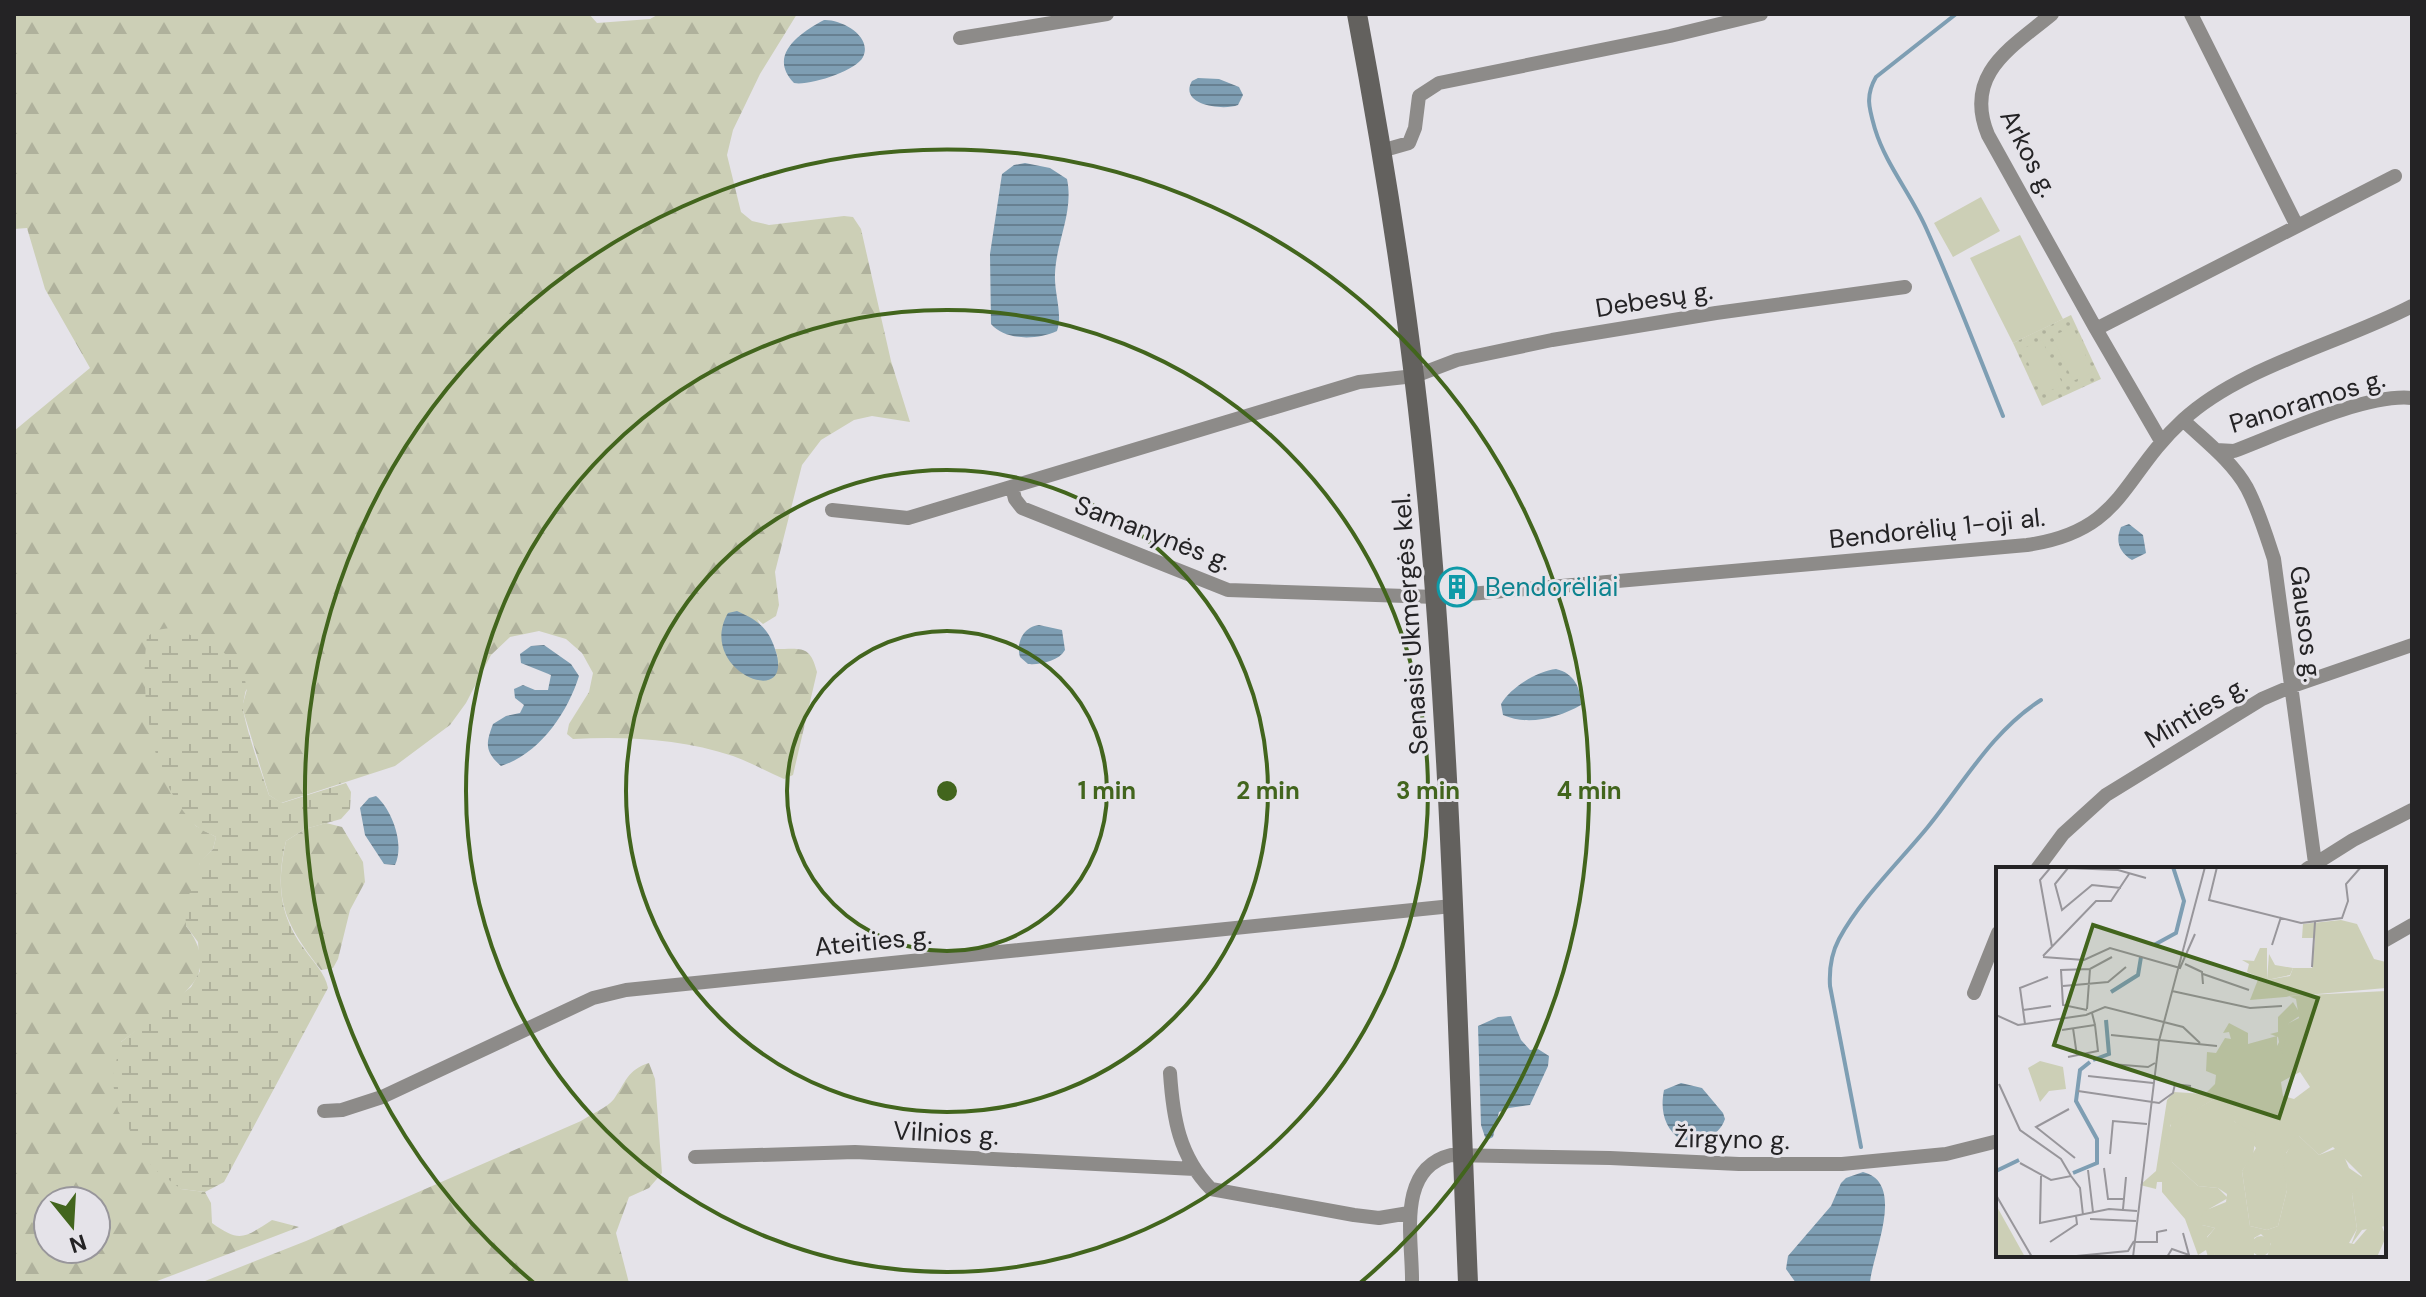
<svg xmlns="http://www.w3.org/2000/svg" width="2426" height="1297" font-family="'DM Sans',sans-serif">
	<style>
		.grass { fill: url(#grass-dots) }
		.forest { fill: url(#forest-firs); fill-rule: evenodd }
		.wetland { fill: url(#wetland-marsh) }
		.garden { fill: #cccfb6 }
		.water { fill: url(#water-rules) }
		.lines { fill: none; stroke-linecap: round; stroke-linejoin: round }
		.stream { stroke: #7e9eb3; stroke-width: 4 }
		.minor { stroke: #8d8b89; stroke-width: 14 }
		.secondary { stroke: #63615e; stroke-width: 20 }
		.ring { fill: none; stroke: #42651d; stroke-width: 4 }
		.labels { text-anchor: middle; stroke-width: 6; stroke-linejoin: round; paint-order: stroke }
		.street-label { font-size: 26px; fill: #242325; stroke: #e5e3e9 }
		.culture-label { font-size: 26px; fill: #0d838f; stroke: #e5e3e9; text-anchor: start }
		.inset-river { fill: none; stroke: #7e9eb3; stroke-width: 4 }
		.inset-road { fill: none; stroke: #98969b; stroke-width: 2 }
		.view { fill: #42651d; fill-opacity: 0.15; stroke: #42651d; stroke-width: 4 }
		.inset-edge { fill: none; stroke: #242325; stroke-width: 4 }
		.centre { fill: #42651d; stroke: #e5e3e9; stroke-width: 4 }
		.ring-label { font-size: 24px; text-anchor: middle; font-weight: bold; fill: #42651d; stroke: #e5e3e9; stroke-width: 6; stroke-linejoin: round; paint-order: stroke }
	</style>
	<defs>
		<pattern id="grass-dots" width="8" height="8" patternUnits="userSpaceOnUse" patternTransform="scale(2)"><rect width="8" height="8" fill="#cccfb6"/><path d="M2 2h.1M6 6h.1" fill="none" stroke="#afb19c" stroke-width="1.8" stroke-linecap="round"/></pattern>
		<pattern id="forest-firs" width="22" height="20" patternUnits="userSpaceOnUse" patternTransform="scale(2)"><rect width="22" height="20" fill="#cccfb6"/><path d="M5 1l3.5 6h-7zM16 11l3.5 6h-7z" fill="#afb19c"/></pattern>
		<pattern id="wetland-marsh" width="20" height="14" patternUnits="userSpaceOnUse" patternTransform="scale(2)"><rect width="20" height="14" fill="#cccfb6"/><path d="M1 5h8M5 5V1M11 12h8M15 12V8" fill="none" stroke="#afb19c"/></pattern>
		<pattern id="water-rules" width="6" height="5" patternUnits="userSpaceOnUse" patternTransform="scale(2)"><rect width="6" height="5" fill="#7e9eb3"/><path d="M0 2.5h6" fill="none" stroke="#678091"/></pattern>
	</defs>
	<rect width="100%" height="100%" fill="#e5e3e9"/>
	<!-- grass -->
	<path class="grass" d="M 2071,315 L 2101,379 L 2042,406 L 2013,343 Z"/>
	<!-- forest -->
	<path class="forest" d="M 14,14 L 589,14 L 597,23 L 650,19 L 659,14 L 797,14 L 760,74 L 733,130 L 727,155 L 741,212 L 752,221 L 769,225 L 844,216 L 853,217 L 861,229 L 891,361 L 910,422 L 872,416 L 854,420 L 821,440 L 802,465 L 775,572 L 779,605 L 776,616 L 763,624 L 757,619 L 778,658 L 775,649 C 801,649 810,644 817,672 L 793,775 L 784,779 C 767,772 750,762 733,756 C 682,739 626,736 573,739 L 567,734 L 569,724 L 589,692 L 593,673 L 582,653 L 566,639 L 539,631 L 510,637 L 491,655 L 466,703 L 450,725 L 395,766 L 281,803 L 269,795 L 242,707 L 247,689 L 174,794 L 196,826 L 216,837 L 213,849 L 200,863 L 186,926 C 196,939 204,954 199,972 C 193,994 140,1027 121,1042 L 181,1189 L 205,1192 L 211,1203 L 212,1223 C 240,1243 244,1238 272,1220 L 299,1227 L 152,1283 L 14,1283 L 14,431 L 90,368 L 45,289 L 27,228 L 14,229 ZM 48,1201 L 96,1201 L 96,1249 L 48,1249 Z
		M 326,823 L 342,827 L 363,862 L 365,882 L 350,910 L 338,959 L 333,968 L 321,970 C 285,924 273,900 286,841 L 305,829 Z
		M 649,1063 L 655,1079 L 662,1173 L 649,1188 L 629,1197 L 616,1233 L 629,1283 L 200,1283 L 306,1241 L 581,1121 C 591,1114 607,1108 614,1099 C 626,1082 627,1070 649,1063 Z"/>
	<!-- wetland -->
	<path class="wetland" d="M 170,628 C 194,635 239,653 245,680 C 248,691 242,700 243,710 C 249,739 260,768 269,795 L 282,803 L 346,783 L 351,792 L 350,809 L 341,819 L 305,829 L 286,841 C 276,882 279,916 305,950 C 314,963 325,973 328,988 L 224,1182 L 205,1192 L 181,1189 L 153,1168 L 118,1111 L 112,1078 L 121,1042 L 191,987 L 200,971 L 198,942 L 186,926 L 185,907 L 200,862 L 213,849 L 216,837 C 209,833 200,830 195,825 C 151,780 139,696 147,637 L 156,630 Z"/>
	<!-- garden -->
	<path class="garden" d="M 1981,197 L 2000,231 L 1953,257 L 1934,223 Z
		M 2020,235 L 2063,319 L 2013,343 L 1970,258 Z
		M 2073,327 L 2093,372 L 2073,381 L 2052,336 Z
		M 2042,340 L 2063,385 L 2042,394 L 2022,349 Z"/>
	<!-- water -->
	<path class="water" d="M 824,20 C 841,19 873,36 863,57 C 856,71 809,86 794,83 C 767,55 800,33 824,20 Z
		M 1198,78 L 1219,79 L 1239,87 L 1243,95 L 1238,105 C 1223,111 1178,105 1192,81 Z
		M 1025,163 L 1050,168 L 1067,179 C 1074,212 1056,242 1055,274 C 1054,293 1063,315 1057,331 C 1037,340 1006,341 991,324 L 990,254 L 1002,174 L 1014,165 Z
		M 2129,524 L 2143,535 L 2146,553 L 2132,560 C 2119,552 2115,541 2121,527 Z
		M 737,611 C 757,620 768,627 775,649 C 797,712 695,671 728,613 Z
		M 1039,625 L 1062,630 L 1065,650 C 1059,661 1040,665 1028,664 L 1020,657 C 1016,643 1023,627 1039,625 Z
		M 544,645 L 571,664 L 579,676 C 567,714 539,754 501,766 C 484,751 486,743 493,724 L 506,716 L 520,713 L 524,705 L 515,698 L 514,689 L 523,685 L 535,690 L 548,690 L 551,675 L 521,663 L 520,654 L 531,646 Z
		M 1556,669 C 1574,673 1581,688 1581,705 C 1558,718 1528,726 1503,715 L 1501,704 C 1510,688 1537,671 1556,669 Z
		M 376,796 C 392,810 405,844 395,865 L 384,864 L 365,835 L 360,808 L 369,798 Z
		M 1511,1016 L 1521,1040 L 1530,1050 L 1538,1049 L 1549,1056 L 1548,1066 L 1530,1105 L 1509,1108 L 1499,1112 L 1493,1137 L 1489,1139 L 1485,1137 L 1481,1125 L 1478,1026 L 1498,1017 Z
		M 1681,1083 L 1702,1088 L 1723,1113 L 1725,1119 C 1718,1139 1700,1140 1681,1140 C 1664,1128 1660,1110 1664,1090 Z
		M 1863,1172 C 1907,1183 1872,1254 1870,1283 L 1796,1283 L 1786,1269 L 1788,1256 L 1831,1206 L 1841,1183 L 1846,1178 Z"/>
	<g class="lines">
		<!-- stream -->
		<path class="stream" d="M 1956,14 L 1876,77 C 1865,96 1869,108 1875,129 C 1886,165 1911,194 1926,228 C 1954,290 1978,354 2003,416
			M 1861,1147 L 1830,986 C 1829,969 1831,954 1839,939 C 1860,900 1899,862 1927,828 C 1963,784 1992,731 2041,700"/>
		<!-- minor -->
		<path class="minor" d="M 2052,14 C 2011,48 1963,74 1988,135 L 2096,329
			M 2191,14 L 2297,226
			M 960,38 L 1107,14
			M 1381,151 L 1409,143 L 1415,128 L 1419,96 L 1439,83 L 1670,36 L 1761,14
			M 2183,420 C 2205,441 2232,461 2247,488 C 2259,511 2266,535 2274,559 L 2315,863
			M 2161,441 L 2096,329 L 2395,176
			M 2216,450 L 2234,451 C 2279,434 2367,393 2412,398
			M 1012,487 L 1015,499 L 1022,508 L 1228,590 L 1436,597 L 2027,545 C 2124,531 2121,477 2183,420 C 2240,367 2341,343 2412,306
			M 832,510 L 908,518 L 1359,382 L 1415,376 L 1457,360 L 1552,340 L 1716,313 L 1905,287
			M 2037,869 L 2063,834 L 2106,795 L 2262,699 L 2290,687 L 2412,645
			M 2307,869 L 2353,840 L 2412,810
			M 2384,941 L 2412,925
			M 1974,993 L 1998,933
			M 1170,1073 C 1173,1118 1179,1156 1211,1189 L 1354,1215 L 1379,1218 L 1409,1213
			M 324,1111 L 342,1110 L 382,1097 L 593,998 L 626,990 L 1452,906
			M 695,1157 L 855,1152 L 1195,1169
			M 1412,1283 C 1413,1241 1395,1169 1451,1155 L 1610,1158 L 1739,1164 L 1842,1164 L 1946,1154 L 1998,1141"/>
		<!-- secondary -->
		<path class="secondary" d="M 1357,14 C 1387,174 1412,334 1427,496 C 1451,757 1457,1021 1468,1283"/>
	</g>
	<!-- distance rings -->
	<g class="ring">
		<circle cx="947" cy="791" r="160"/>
		<circle cx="947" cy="791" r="321"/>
		<circle cx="947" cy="791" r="481"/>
		<path d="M534 1283A642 642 0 1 1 1360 1283"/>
	</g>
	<!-- icons -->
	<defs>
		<symbol id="building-ring" viewBox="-11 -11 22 22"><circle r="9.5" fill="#e5e3e9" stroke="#0f9aa8" stroke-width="1.5"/><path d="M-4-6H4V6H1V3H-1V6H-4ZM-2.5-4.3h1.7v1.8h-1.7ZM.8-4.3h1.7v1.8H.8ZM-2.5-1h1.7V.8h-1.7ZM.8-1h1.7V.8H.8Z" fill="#0f9aa8"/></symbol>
	</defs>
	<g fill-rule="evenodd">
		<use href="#building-ring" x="1435" y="565" width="44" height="44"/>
	</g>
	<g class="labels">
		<!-- street labels -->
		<g class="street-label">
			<text transform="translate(2029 153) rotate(63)" y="9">Arkos g.</text>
			<text transform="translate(1654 299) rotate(-9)" y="9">Debesų g.</text>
			<text transform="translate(2307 401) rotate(-17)" y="9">Panoramos g.</text>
			<text transform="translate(1937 528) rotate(-6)" y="9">Bendorėlių 1-oji al.</text>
			<text transform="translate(1153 533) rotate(21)" y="9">Samanynės g.</text>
			<text transform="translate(1410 624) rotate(-94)" y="9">Senasis Ukmergės kel.</text>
			<text transform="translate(2306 624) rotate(83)" y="9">Gausos g.</text>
			<text transform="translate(2196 712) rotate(-31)" y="9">Minties g.</text>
			<text transform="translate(873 941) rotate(-6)" y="9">Ateities g.</text>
			<text transform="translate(946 1133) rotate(3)" y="9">Vilnios g.</text>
			<text transform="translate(1732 1139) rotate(1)" y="9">Žirgyno g.</text>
		</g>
		<!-- culture labels -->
		<g class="culture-label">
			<text x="1485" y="596">Bendorėliai</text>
		</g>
	</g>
	<!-- overview -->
	<g transform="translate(1996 867)">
		<rect width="390" height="390" fill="#e5e3e9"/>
		<path d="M 273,87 L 279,98 L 297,101 L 294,108 L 271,113 ZM 0,338 L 29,390 L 0,390 Z" fill="#cccfb6"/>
		<path d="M 345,53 L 361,57 L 378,92 L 390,95 L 390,121 L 254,133 L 263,110 L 251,105 L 253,97 L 246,93 L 258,94 L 264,81 L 271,81 L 271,113 L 294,109 L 297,101 L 316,101 L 319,71 L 306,71 L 307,57 ZM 390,124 L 390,359 L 366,363 L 355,378 L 361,362 L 356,327 L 366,309 L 337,280 L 323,288 L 303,269 L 290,286 L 291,323 L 282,359 L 271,363 L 254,359 L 246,304 L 260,281 L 231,245 L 229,233 L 220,231 L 174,258 L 176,295 L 202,319 L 222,321 L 232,331 L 213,342 L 206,358 L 219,361 L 211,370 L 220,390 L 212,390 L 210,383 L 202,388 L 189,352 L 166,325 L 166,315 L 161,315 L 160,322 L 144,318 L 160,304 L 171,233 L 178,225 L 209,227 L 219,217 L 220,208 L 210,204 L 211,185 L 220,186 L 229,171 L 235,172 L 233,165 L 227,166 L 233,156 L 252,166 L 252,177 L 281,169 L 281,179 L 293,156 L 303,151 L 300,132 L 292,129 ZM 304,205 L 314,220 L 298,232 L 287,229 L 285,215 ZM 44,194 L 67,200 L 70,222 L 53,224 L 44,235 L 32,201 ZM255 379a10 10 0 1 1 20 0a10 10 0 1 1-20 0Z" fill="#cccfb6" fill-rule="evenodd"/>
		<path d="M 297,135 L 305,148 L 293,156 L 286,188 L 282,170 L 274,167 L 282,165 L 282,150 ZM 220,231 L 228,231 L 239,255 L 260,267 L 257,289 L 246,304 L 254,359 L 271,363 L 282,359 L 291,323 L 287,292 L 301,267 L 323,288 L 344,280 L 353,301 L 369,312 L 356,327 L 361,362 L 353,376 L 358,377 L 382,349 L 390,370 L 381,390 L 271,390 L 275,377 L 265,367 L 258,371 L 258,390 L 220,390 L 210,372 L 219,361 L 206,358 L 204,353 L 208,344 L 230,335 L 231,327 L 222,321 L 202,319 L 176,295 L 170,279 L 175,256 Z" fill="#cccfb6"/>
		<path class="inset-river" d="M 158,78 L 180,66 L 188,34 L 177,0M 115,125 L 142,108 L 145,90M 97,193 L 113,187 L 110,153M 0,304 L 23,293M 77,306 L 101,296 L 101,272 L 80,234 L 84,203 L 94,195"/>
		<path class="inset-road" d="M 55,0 L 44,13 L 56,80M 221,0 L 213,33 L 305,56 L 346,51 L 352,34 L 350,17 L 365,0M 71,1 L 122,3 L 150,11M 72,1 L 59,17 L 66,43 L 96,18 L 125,21M 276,78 L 285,50M 47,89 L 100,34 L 115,34 L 133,7M 47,90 L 88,93 L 114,81 L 184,101 L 199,67M 189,97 L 206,105 L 207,117M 316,100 L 319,55M 207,107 L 253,123M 67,119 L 112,115 L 130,100M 176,124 L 254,141 L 286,139M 91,142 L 94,102M 27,143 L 55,139M 91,143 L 67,138 L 65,103 L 94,102 L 116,90M 0,148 L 22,158 L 90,148 L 109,140 L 187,160 L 204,176M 29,157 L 24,121 L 52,110M 77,161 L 81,189M 66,163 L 99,158 L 96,146M 115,168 L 221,179M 72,190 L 102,184 L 99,158M 115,197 L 152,200 L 159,196M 92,209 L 157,216M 3,217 L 24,263 L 65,292 L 75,309M 82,224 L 163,236 L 177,226 L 179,217 L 195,219M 73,242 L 40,260 L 79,291M 114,287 L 117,254 L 151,257M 24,296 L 55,313 L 75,309 L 84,321 L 87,348M 108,301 L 112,332 L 128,332M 92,303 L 97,345M 45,309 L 44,356 L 113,342 L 141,344M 0,328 L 36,390M 127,342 L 130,310M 94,352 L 140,354M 54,375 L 81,357 L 80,349M 139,375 L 161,375 L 161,365 L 171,363M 70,390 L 132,384 L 138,374M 137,390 L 163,174 L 209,0M 171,390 L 176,382 L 193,388 L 187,366"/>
		<path class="view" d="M 97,58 L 322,131 L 283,251 L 58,178 Z"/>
		<rect width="390" height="390" class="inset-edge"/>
	</g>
	<circle cx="947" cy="791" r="12" class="centre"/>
	<g class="ring-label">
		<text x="1107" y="799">1 min</text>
		<text x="1268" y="799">2 min</text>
		<text x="1428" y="799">3 min</text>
		<text x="1589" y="799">4 min</text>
	</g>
	<!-- border -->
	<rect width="2426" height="1297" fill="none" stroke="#242325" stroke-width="32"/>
	<!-- north arrow -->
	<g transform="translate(72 1225) rotate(162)"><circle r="38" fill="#e5e3e9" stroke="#98969b" stroke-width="2"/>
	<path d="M0-6L14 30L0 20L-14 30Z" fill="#42651d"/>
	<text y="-12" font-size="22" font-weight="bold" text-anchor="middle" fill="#242325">N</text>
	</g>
</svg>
